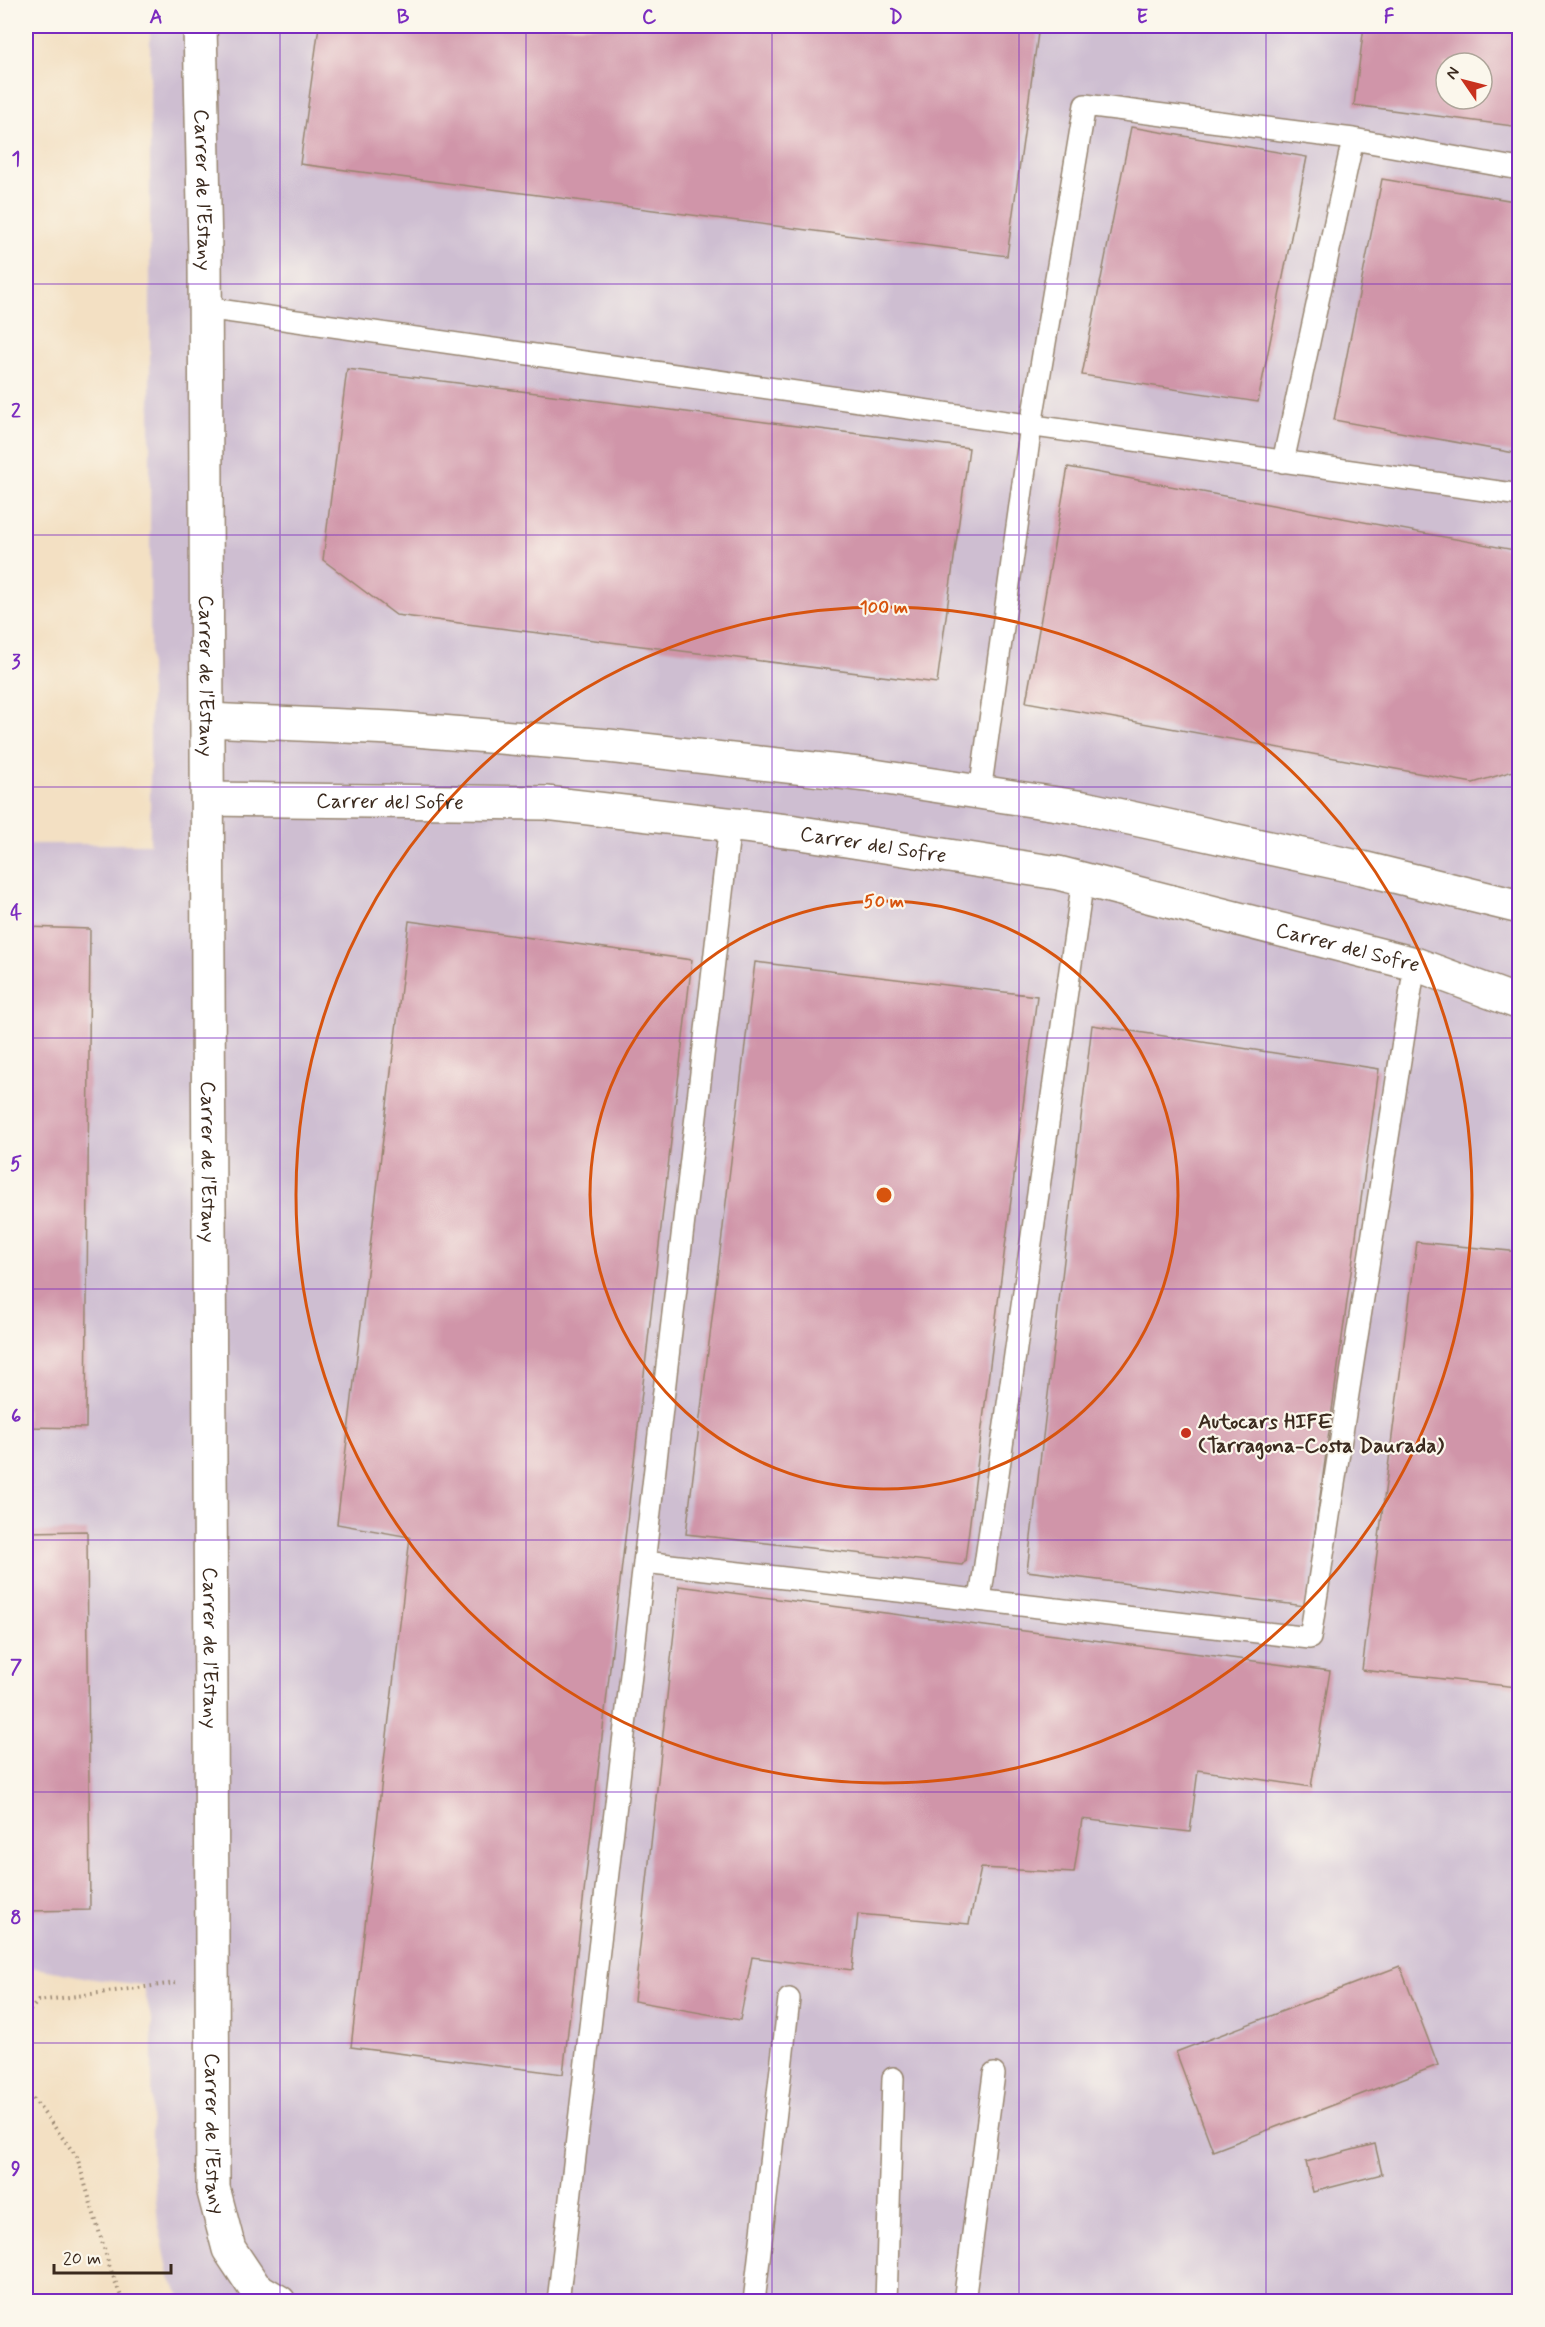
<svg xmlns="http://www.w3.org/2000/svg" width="1545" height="2327" font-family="Mynerve,sans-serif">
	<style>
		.industrial { fill: #cebed1; fill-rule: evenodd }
		.building { fill: #d095a9; fill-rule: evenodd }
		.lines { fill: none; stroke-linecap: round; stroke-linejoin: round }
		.service-casing { stroke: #978570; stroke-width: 24 }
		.minor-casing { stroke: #978570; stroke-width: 36 }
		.path { stroke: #978570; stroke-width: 4; stroke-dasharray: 1.5 4.5; stroke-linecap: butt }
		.service { stroke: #fff; stroke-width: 21 }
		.minor { stroke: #fff; stroke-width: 33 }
		.grid { fill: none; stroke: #7b2cbf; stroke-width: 1.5; stroke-opacity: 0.55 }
		.ring { fill: none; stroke: #d7540e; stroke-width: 3 }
		.poi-dot { fill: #c8321e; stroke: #fbf7ec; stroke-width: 2 }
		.labels { text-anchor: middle; stroke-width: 4.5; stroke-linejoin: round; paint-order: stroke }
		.street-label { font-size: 21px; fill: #3b2a1e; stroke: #fbf7ec }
		.poi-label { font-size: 21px; font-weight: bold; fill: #3b2a1e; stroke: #fbf7ec; text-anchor: start }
		.centre { fill: #d7540e; stroke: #fbf7ec; stroke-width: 3 }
		.ring-label { font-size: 18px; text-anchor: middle; font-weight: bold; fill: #d7540e; stroke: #fbf7ec; stroke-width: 4.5; stroke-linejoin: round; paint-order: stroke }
		.neatline { fill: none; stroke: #7b2cbf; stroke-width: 2 }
		.grid-label { font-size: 20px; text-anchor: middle; font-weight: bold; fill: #7b2cbf }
	</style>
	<rect width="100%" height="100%" fill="#fbf7ec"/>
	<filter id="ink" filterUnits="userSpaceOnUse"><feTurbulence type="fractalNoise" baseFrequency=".0167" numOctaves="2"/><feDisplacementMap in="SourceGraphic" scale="12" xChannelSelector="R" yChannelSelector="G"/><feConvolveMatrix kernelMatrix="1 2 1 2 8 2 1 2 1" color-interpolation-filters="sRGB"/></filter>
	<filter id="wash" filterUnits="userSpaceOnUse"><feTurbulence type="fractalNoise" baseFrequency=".008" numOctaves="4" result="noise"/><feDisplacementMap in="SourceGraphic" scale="24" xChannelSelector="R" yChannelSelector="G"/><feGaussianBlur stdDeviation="1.35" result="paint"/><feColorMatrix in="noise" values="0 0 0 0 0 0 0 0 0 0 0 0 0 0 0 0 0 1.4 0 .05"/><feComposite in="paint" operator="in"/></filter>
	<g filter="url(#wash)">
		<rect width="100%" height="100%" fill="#f3e0c3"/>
		<!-- industrial -->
		<path class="industrial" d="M 150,26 L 1519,26 L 1519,2301 L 183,2301 L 170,2278 L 158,2222 L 152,2156 L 152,2022 L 143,1985 L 94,1979 L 26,1966 L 26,844 L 150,844 ZM 1446,63 L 1482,63 L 1482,99 L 1446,99 Z"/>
		<g id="blocks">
			<!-- building -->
			<path class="building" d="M 319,26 L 1039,26 L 1007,256 L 300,164 Z
				M 1364,26 L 1520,26 L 1520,127 L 1354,105 ZM 1446,63 L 1482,63 L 1482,99 L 1446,99 Z
				M 1131,127 L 1307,157 L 1258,402 L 1082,375 Z
				M 1382,179 L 1520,202 L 1520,454 L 1334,420 Z
				M 347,369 L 969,448 L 937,683 L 396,615 L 323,560 Z
				M 1068,467 L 1520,551 L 1520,769 L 1473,783 L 1026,702 Z
				M 409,921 L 692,960 L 563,2074 L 351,2047 L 410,1537 L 337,1524 Z
				M 26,927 L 90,929 L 86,1428 L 26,1427 Z
				M 755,962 L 1037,996 L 965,1561 L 962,1565 L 686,1534 Z
				M 1092,1025 L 1379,1069 L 1305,1606 L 1027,1571 Z
				M 1417,1242 L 1520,1252 L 1520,1668 L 1517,1687 L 1362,1670 Z
				M 87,1531 L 90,1910 L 26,1911 L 26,1532 Z
				M 679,1586 L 1330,1671 L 1311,1787 L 1198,1770 L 1190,1832 L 1082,1819 L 1074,1873 L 981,1868 L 969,1924 L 858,1914 L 852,1970 L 752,1957 L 740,2020 L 634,2001 Z
				M 1400,1966 L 1438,2065 L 1213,2151 L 1176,2052 Z
				M 1375,2144 L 1382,2174 L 1313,2192 L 1306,2162 Z"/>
		</g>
	</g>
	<g filter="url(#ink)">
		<use href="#blocks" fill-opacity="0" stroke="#978570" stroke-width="1.5"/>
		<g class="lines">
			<defs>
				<path id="service" d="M 205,308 L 1520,495
					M 1283,462 L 1353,139
					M 980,792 L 1031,426 L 1085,105 L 1353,139 L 1520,169
					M 644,1562 L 1310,1638 L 1415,964
					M 980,1600 L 1083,879
					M 558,2302 L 730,824
					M 754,2302 L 789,1999
					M 886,2302 L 893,2078
					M 964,2302 L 994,2074"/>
				<g id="minor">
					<path id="s1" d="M 200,26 L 205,251 L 213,2188 L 229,2249 L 255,2288 L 279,2302"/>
					<path d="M 207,720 L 392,728 L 608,746 L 867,775 L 1084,808 L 1362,868 L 1520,907"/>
					<path id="s2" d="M 208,799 L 546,803 L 795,832 L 1058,873 L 1415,964 L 1520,1003"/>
				</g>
			</defs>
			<!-- service casing -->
			<use href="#service" class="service-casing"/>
			<!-- minor casing -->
			<use href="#minor" class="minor-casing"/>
			<!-- path -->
			<path class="path" d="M 26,2015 L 38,2001 L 176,1983
				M 26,2089 L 77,2157 L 109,2265 L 123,2302"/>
			<!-- service -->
			<use href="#service" class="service"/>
			<!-- minor -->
			<use href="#minor" class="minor"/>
		</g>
	</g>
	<!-- grid -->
	<path class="grid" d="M 280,26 L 280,2302M 526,26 L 526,2302M 772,26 L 772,2302M 1019,26 L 1019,2302M 1266,26 L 1266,2302M 26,284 L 1520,284M 26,535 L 1520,535M 26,787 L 1520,787M 26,1038 L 1520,1038M 26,1289 L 1520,1289M 26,1540 L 1520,1540M 26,1792 L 1520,1792M 26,2043 L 1520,2043"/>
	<!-- distance rings -->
	<g class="ring">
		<circle cx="884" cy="1195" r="294"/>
		<circle cx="884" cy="1195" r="588"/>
	</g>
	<!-- markers -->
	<circle class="poi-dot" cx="1186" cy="1433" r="6"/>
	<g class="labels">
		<!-- street labels -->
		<g class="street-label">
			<text dy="7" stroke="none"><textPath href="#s1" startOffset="164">Carrer de l'Estany</textPath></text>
			<text dy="7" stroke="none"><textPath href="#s1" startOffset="650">Carrer de l'Estany</textPath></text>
			<text dy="7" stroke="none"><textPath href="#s2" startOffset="182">Carrer del Sofre</textPath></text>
			<text dy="7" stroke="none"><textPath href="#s2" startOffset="668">Carrer del Sofre</textPath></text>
			<text dy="7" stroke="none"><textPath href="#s2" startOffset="1154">Carrer del Sofre</textPath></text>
			<text dy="7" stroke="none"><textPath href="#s1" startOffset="1136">Carrer de l'Estany</textPath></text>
			<text dy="7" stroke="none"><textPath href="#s1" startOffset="1622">Carrer de l'Estany</textPath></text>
			<text dy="7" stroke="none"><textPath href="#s1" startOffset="2108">Carrer de l'Estany</textPath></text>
		</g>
		<!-- poi labels -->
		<g class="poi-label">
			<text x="1198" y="1428">Autocars HIFE<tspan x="1198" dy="24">(Tarragona-Costa Daurada)</tspan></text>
		</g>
	</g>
	<circle cx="884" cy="1195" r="9" class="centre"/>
	<g class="ring-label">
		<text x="884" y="613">100 m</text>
		<text x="884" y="907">50 m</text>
	</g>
	<!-- margin -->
	<rect width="1545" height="2327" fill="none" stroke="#fbf7ec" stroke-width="66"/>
	<!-- north arrow -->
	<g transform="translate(1464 81) rotate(305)"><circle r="28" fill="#fbf7ec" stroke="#aea59a" stroke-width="1.5"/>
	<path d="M0-4.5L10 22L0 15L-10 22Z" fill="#c8321e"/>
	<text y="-9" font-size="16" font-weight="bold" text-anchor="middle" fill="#3b2a1e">N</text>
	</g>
	<!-- scale -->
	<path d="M54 2264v9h117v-9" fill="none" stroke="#3b2a1e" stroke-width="3"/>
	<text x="63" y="2264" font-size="18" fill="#3b2a1e" stroke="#fbf7ec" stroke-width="4.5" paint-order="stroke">20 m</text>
	<rect x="33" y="33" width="1479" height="2261" class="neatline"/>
	<g class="grid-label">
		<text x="156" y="23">A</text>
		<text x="403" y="23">B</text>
		<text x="649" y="23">C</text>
		<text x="896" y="23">D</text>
		<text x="1142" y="23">E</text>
		<text x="1389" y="23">F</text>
		<text x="16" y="165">1</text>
		<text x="16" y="417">2</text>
		<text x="16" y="668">3</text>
		<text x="16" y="919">4</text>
		<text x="16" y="1170">5</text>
		<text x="16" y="1422">6</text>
		<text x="16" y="1673">7</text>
		<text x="16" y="1924">8</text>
		<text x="16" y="2175">9</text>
	</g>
</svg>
